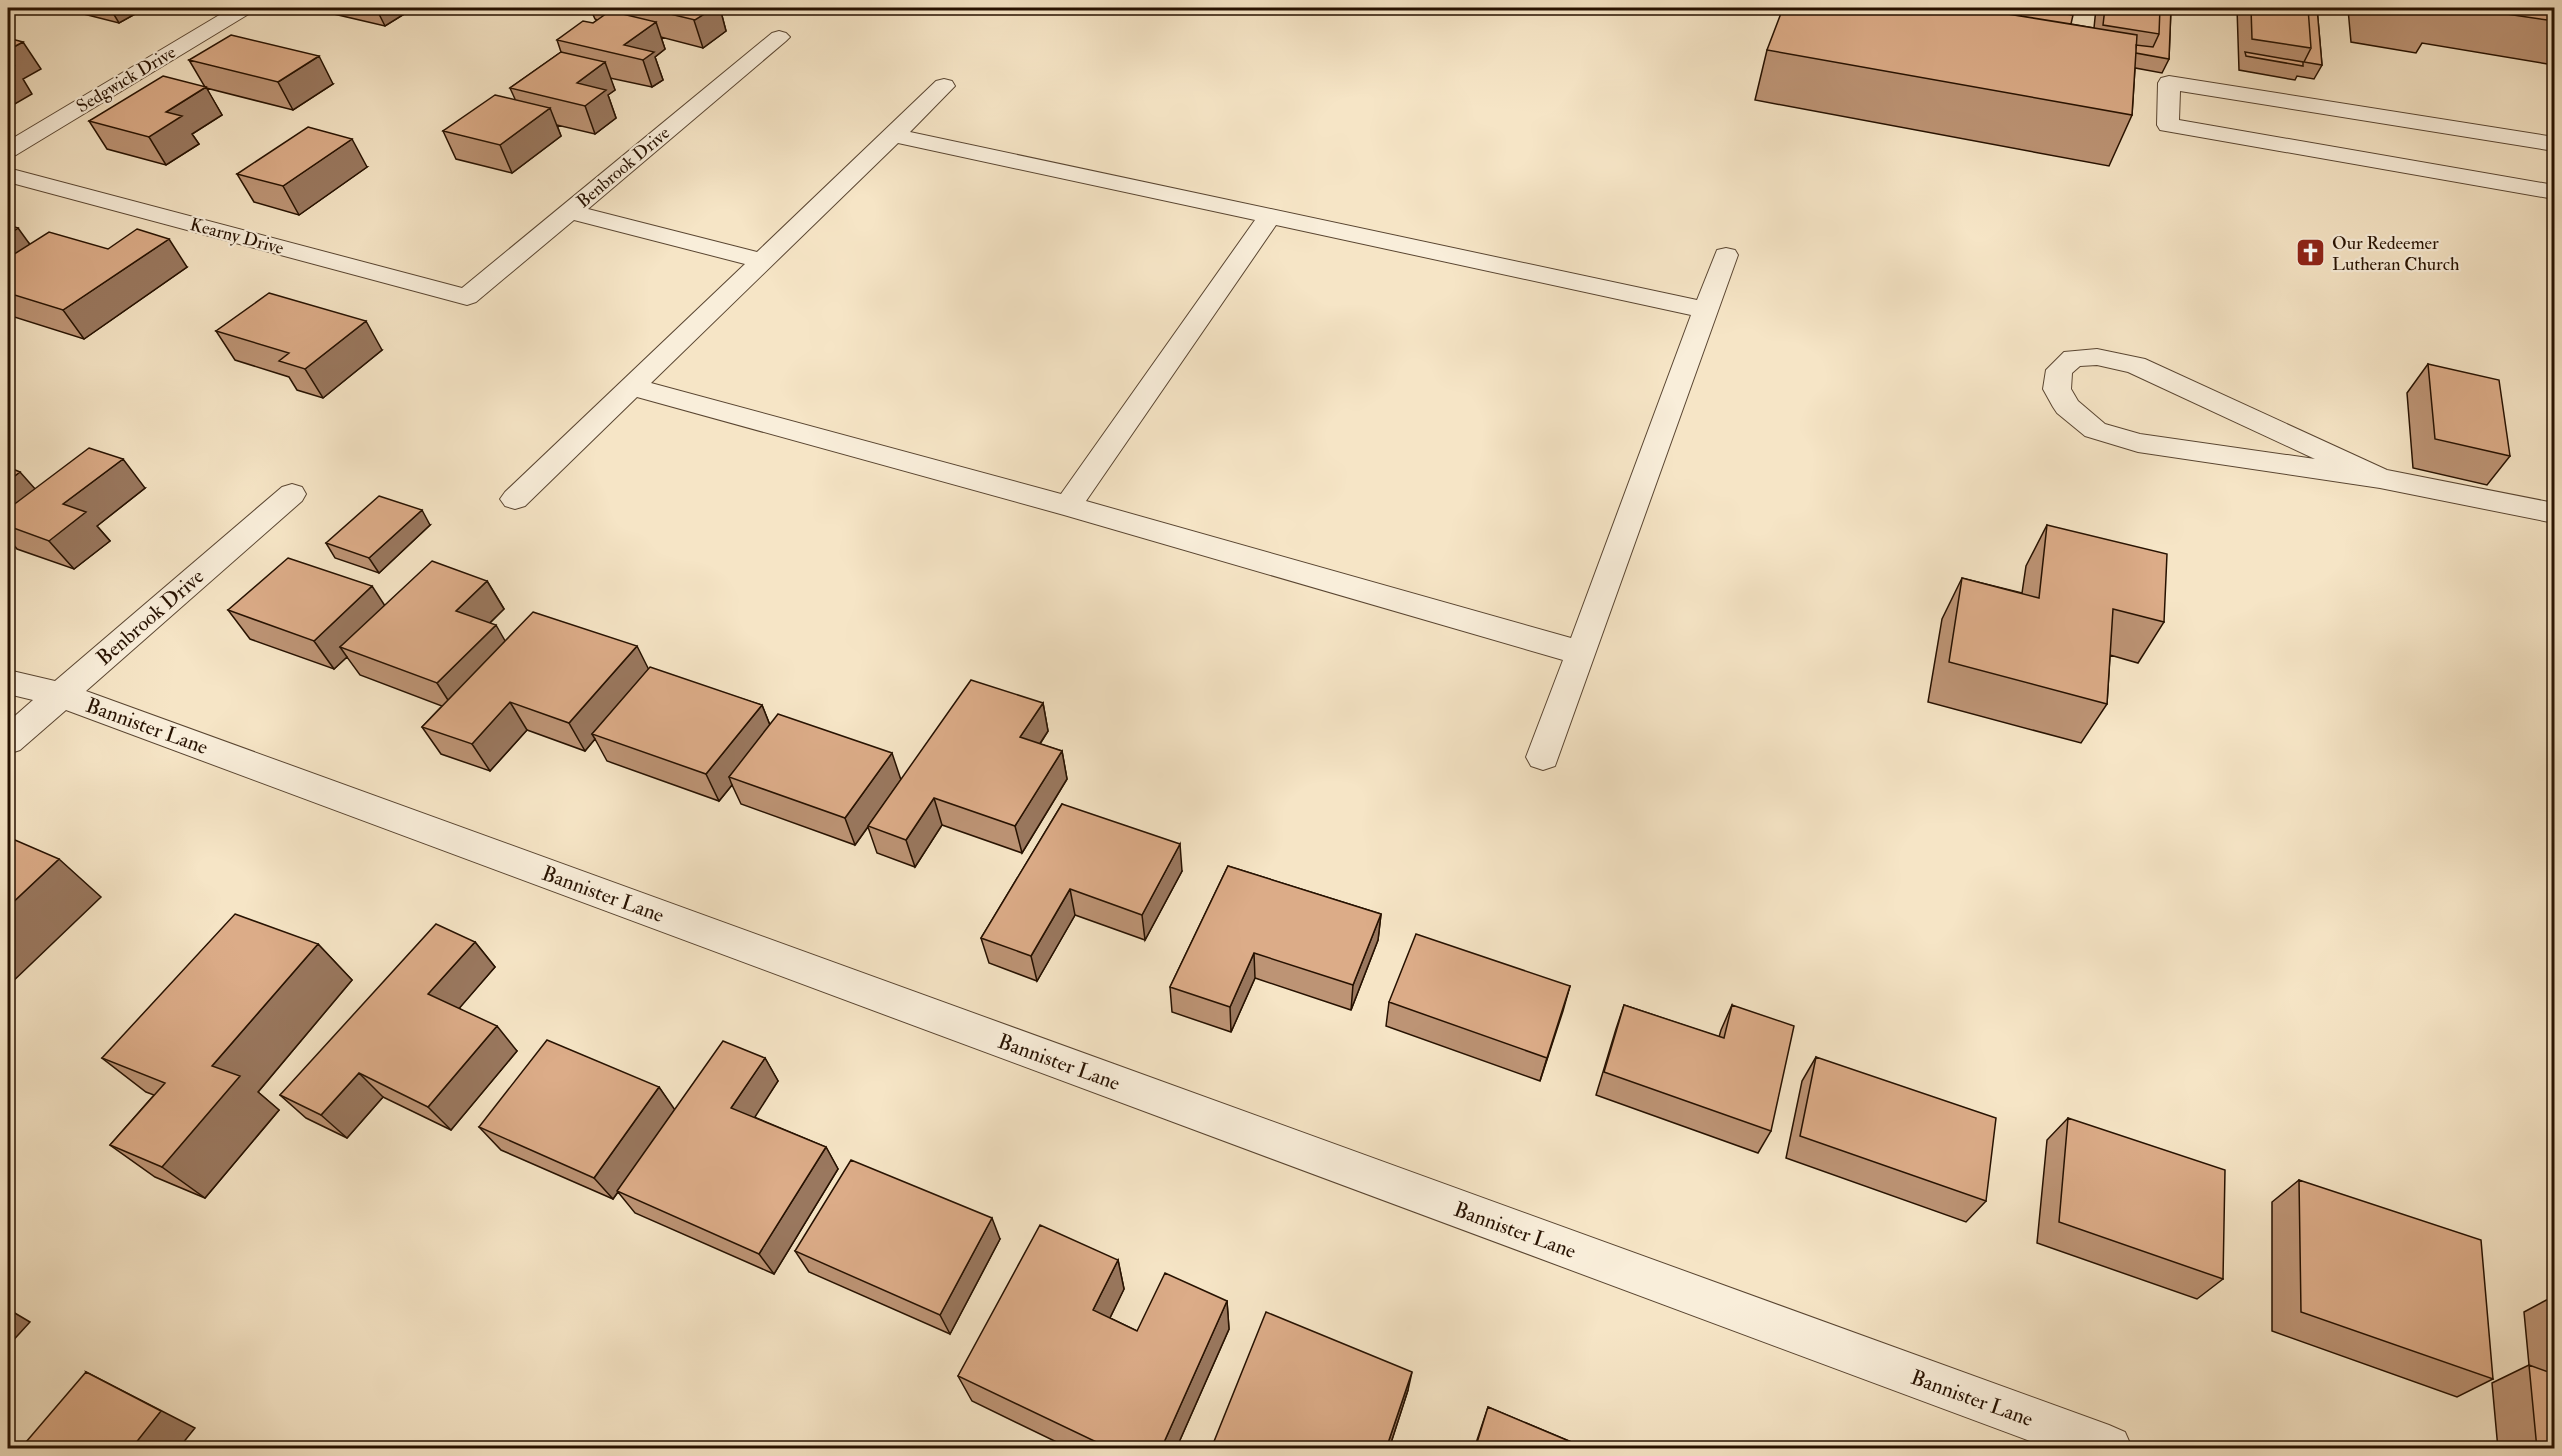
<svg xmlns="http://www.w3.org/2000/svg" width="2562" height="1456" font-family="'IM FELL Double Pica',serif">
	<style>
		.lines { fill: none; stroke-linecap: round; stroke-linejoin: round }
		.minor-casing { stroke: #5a4632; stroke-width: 2 }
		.minor { fill: #f9eeda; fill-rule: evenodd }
		.wall { fill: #bd9475; stroke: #261100; stroke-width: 1.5 }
		.shaded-wall { fill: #9a785f; stroke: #261100; stroke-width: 1.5 }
		.building { fill: #dcac88; stroke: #261100; stroke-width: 1.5 }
		.labels { text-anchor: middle; stroke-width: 4.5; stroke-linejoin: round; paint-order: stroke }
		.far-street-label { font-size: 18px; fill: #261100; stroke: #f9eeda }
		.far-poi-label { font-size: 18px; fill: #261100; stroke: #f9eeda; text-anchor: start }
		.street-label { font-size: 21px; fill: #261100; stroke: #f9eeda }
	</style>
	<rect width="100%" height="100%" fill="#f6e5c6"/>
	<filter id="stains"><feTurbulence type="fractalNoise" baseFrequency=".00333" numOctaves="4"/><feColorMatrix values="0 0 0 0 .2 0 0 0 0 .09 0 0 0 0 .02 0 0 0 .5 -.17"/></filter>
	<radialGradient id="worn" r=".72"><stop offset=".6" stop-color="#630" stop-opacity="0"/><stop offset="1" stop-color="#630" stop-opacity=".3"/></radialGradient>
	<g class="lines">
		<defs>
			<path id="minor" d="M 231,8 L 255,8 L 252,12 L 16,155 L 8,157 L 8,141 Z
				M 779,31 L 786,33 L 790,37 L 786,41 L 588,209 L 757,252 L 936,81 L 944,79 L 952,81 L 955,86 L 910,132 L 1697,300 L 1717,250 L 1726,248 L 1735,250 L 1738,255 L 1555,766 L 1543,770 L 1531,766 L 1526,757 L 1563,660 L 1064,515 L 637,397 L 525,506 L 515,509 L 505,506 L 500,499 L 505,492 L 745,264 L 574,220 L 476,302 L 467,305 L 8,182 L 8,168 L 462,288 L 772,33 ZM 898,143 L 1255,220 L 1061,494 L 651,383 ZM 1276,225 L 1691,315 L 1571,638 L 1086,501 Z
				M 2169,76 L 2554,137 L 2554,151 L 2180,91 L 2179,120 L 2554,185 L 2554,199 L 2160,130 L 2157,125 L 2158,83 L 2161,78 Z
				M 2097,349 L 2145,359 L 2387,470 L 2554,503 L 2554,523 L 2380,488 L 2138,452 L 2085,436 L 2057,413 L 2053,407 L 2043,389 L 2046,370 L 2064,352 ZM 2097,365 L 2128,372 L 2315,459 L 2140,434 L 2105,424 L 2078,401 L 2071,389 L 2072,373 L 2080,366 Z
				M 292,484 L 302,487 L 306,494 L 302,501 L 86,691 L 2109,1425 L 2125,1432 L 2132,1448 L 2049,1448 L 66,710 L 20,750 L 8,754 L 8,722 L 33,700 L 8,694 L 8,670 L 55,681 L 282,487 Z"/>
		</defs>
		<!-- minor casing -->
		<use href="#minor" class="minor-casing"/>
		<!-- minor -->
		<use href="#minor" class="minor"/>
	</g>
	<!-- wall -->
	<path class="wall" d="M 63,8 L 146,8 L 119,23 L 64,9 Z
		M 331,8 L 414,8 L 385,26 L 334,14 Z
		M 590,8 L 720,8 L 726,31 L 703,48 L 661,37 L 665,49 L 655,57 L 663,80 L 652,87 L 610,78 L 615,90 L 608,95 L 616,118 L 595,134 L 557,125 L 561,136 L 512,173 L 456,159 L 443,131 L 515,99 L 510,88 L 561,52 L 557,40 L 593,23 L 597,20 L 595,19 Z
		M 2022,8 L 2071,24 L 2094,28 L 2096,8 L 2171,8 L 2169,59 L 2162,73 L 2135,68 L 2132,115 L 2109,166 L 1755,100 L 1767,50 L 2019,16 Z
		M 2237,8 L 2317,8 L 2322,65 L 2314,79 L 2297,76 L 2295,80 L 2239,70 Z
		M 2349,8 L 2554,8 L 2554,65 L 2422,43 L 2416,53 L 2351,42 L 2348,9 Z
		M 189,60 L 333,84 L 293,110 L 206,88 L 222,115 L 192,134 L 199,144 L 166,165 L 107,149 L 89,121 L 205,87 Z
		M 367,167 L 299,215 L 254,202 L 237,174 Z
		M 8,225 L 30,244 L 108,249 L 187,267 L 84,339 L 8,315 Z
		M 216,331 L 382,350 L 323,398 L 297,390 L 289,377 L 235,360 Z
		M 2428,364 L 2510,456 L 2487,485 L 2413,468 L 2407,393 Z
		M 8,467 L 35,489 L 145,488 L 97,526 L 110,541 L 74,569 L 17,549 L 8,538 Z
		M 430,525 L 379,573 L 335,558 L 326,543 Z
		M 2047,525 L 2164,622 L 2138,663 L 2110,655 L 2107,704 L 2081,743 L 1928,702 L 1942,619 L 1962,578 L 2022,593 L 2026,566 Z
		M 487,581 L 504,609 L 490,623 L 505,641 L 648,669 L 762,705 L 770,725 L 901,780 L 1043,703 L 1048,731 L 1040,744 L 1062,751 L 1067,779 L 1022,853 L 942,825 L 915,867 L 877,853 L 868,827 L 855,845 L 741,804 L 732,785 L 719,801 L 607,761 L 595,739 L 585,751 L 527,730 L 490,771 L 441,754 L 422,727 L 442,706 L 360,675 L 347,657 L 334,669 L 250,639 L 228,610 L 385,605 Z
		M 1062,804 L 1182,871 L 1145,940 L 1075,915 L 1037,981 L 989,963 L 981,938 Z
		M 1228,866 L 1381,914 L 1378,940 L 1351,1010 L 1255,978 L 1231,1032 L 1172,1012 L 1170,987 Z
		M 475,942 L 495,967 L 459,1008 L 517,1051 L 451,1130 L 383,1097 L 347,1138 L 306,1118 L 280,1095 Z
		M 318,944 L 352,980 L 258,1092 L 279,1110 L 205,1198 L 155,1177 L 110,1145 L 154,1095 L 146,1092 L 102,1058 Z
		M 1570,986 L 1540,1081 L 1386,1026 L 1389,1002 Z
		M 1624,1005 L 1719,1037 L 1721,1030 L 1732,1005 L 1771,1131 L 1758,1153 L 1596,1095 L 1616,1029 Z
		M 1816,1057 L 1986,1201 L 1966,1222 L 1786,1158 L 1802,1081 Z
		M 765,1058 L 778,1081 L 754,1117 L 826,1147 L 838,1169 L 774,1274 L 635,1213 L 618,1192 L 613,1199 L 501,1150 L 479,1127 L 659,1087 L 674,1110 Z
		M 2068,1118 L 2223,1279 L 2197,1299 L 2037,1243 L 2047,1140 Z
		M 2299,1180 L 2493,1379 L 2457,1397 L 2272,1331 L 2272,1202 Z
		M 1000,1239 L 950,1334 L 809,1272 L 795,1251 Z
		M 1118,1260 L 1124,1289 L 1110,1318 L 1137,1331 L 1227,1301 L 1229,1329 L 1176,1449 L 1071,1449 L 972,1401 L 958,1376 Z
		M 2554,1296 L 2554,1449 L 2498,1449 L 2492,1383 L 2529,1365 L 2524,1312 Z
		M 1408,1390 L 1389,1449 L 1213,1449 L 1213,1444 Z
		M 1488,1407 L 1588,1449 L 1474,1449 Z"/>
	<!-- shaded-wall -->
	<path class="shaded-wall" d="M 110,8 L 146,8 L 119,23 Z
		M 376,8 L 414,8 L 385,26 Z
		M 690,8 L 720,8 L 726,31 L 703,48 Z
		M 656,22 L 665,49 L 655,57 L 663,80 L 652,87 L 643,60 L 624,45 Z
		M 23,42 L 41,69 L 23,79 L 32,94 L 8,108 L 8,50 Z
		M 319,56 L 333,84 L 293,110 L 278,82 Z
		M 605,62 L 615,90 L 608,95 L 616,118 L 595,134 L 577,83 Z
		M 206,87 L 222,115 L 192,134 L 199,144 L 166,165 L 149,137 L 166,112 Z
		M 550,108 L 561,136 L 512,173 L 500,145 Z
		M 352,139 L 367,167 L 299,215 L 283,186 Z
		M 18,228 L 39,257 L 8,277 L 8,235 Z
		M 169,239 L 187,267 L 84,339 L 63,310 Z
		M 366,321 L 382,350 L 323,398 L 305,369 Z
		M 123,459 L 145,488 L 97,526 L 110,541 L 74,569 L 49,541 L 63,504 Z
		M 20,472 L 45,500 L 8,526 L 8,481 Z
		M 422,510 L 430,525 L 379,573 L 369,558 Z
		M 487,581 L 504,609 L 473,639 L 456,611 Z
		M 372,586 L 391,615 L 340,647 L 347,657 L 334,669 L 314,641 Z
		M 496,625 L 512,653 L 455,711 L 437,683 Z
		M 637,646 L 651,674 L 592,734 L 595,739 L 585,751 L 569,723 Z
		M 510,702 L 527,730 L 490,771 L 472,744 Z
		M 1043,703 L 1048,731 L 1026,765 L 1020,737 Z
		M 762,705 L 773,733 L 729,777 L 732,785 L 719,801 L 706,774 Z
		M 1062,751 L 1067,779 L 1022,853 L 1015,826 Z
		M 892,753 L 901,780 L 855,845 L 845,818 Z
		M 934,798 L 942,825 L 915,867 L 906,840 Z
		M 1180,844 L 1182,871 L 1145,940 L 1142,915 Z
		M 59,859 L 101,897 L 8,986 L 8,907 Z
		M 1070,889 L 1075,915 L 1037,981 L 1031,956 Z
		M 1381,914 L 1378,940 L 1351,1010 L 1353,985 Z
		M 475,942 L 495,967 L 450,1019 L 428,994 Z
		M 318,944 L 352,980 L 258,1092 L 279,1110 L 205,1198 L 162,1167 L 212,1066 Z
		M 1254,953 L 1255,978 L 1231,1032 L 1230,1007 Z
		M 1570,986 L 1563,1011 L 1540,1081 L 1547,1058 Z
		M 497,1026 L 517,1051 L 451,1130 L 428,1107 Z
		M 765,1058 L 778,1081 L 746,1131 L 731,1108 Z
		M 359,1073 L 383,1097 L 347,1138 L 321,1115 Z
		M 659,1087 L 675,1110 L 613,1199 L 594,1178 Z
		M 826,1147 L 838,1169 L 774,1274 L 759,1254 Z
		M 992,1218 L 1000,1239 L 950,1334 L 940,1315 Z
		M 1118,1260 L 1124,1289 L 1100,1338 L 1093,1310 Z
		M 1227,1301 L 1229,1329 L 1176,1449 L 1161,1449 Z
		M 8,1309 L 30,1322 L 8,1346 Z
		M 86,1372 L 121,1390 L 195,1428 L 178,1449 L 131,1449 Z
		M 1412,1372 L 1408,1390 L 1389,1449 L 1386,1449 Z
		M 8,1427 L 14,1431 L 8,1439 Z"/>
	<!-- building -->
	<path class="building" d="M 645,8 L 714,8 L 695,20 Z
		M 1783,8 L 1970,8 L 2137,35 L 2132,115 L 1767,50 Z
		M 2022,8 L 2028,8 L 2073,15 L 2071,24 L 2021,16 Z
		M 2105,8 L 2160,8 L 2159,34 L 2103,25 Z
		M 2160,8 L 2171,8 L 2169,59 L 2136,53 L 2136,45 L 2153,47 L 2159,34 Z
		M 2251,8 L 2308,8 L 2311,48 L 2252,39 Z
		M 2308,8 L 2317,8 L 2322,65 L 2304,62 L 2311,48 Z
		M 2402,8 L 2438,8 L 2439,13 Z
		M 2466,8 L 2554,8 L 2554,21 Z
		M 610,11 L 656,22 L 624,45 L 654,52 L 643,60 L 557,40 L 583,21 L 593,23 Z
		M 231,35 L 319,56 L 278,82 L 189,60 Z
		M 8,38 L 23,42 L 8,50 Z
		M 561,52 L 605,62 L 577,83 L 606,90 L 585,106 L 510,88 Z
		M 2245,52 L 2303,62 L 2303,66 L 2246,56 Z
		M 8,64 L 14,66 L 8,70 Z
		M 163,76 L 206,87 L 166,112 L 182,116 L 149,137 L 89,121 Z
		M 495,95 L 550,108 L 500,145 L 443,131 Z
		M 308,127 L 352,139 L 283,186 L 237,174 Z
		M 8,225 L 18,228 L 8,235 Z
		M 137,229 L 169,239 L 63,310 L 8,293 L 8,258 L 49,232 L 108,249 Z
		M 269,293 L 366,321 L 305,369 L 279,361 L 289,353 L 216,331 Z
		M 2428,364 L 2499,380 L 2510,456 L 2435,439 Z
		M 89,448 L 123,459 L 63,504 L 86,512 L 49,541 L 8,526 L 8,509 Z
		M 8,467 L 20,472 L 8,481 Z
		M 379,496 L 422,510 L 369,558 L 326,543 Z
		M 2047,525 L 2167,554 L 2164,622 L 2113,609 L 2107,704 L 1949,662 L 1962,578 L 2039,598 Z
		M 288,558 L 372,586 L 314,641 L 228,610 Z
		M 432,561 L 487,581 L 456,611 L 496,625 L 437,683 L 340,647 Z
		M 533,612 L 637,646 L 569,723 L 510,702 L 472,744 L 422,727 Z
		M 650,667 L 762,705 L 706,774 L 592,734 Z
		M 971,680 L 1043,703 L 1020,737 L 1062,751 L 1015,826 L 934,798 L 906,840 L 868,826 Z
		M 778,714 L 892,753 L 845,818 L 729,777 Z
		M 1062,804 L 1180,844 L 1142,915 L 1070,889 L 1031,956 L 981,938 Z
		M 8,837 L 59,859 L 8,907 Z
		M 1228,866 L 1381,914 L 1353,985 L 1254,953 L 1230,1007 L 1170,987 Z
		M 235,914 L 318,944 L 212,1066 L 240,1076 L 162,1167 L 110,1145 L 165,1083 L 102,1058 Z
		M 436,924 L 475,942 L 428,994 L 497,1026 L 428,1107 L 359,1073 L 321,1115 L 280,1095 Z
		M 1416,934 L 1570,986 L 1547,1058 L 1389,1002 Z
		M 1624,1005 L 1724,1038 L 1732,1005 L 1794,1026 L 1771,1131 L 1604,1072 Z
		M 547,1040 L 659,1087 L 594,1178 L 479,1127 Z
		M 723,1041 L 765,1058 L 731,1108 L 826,1147 L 759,1254 L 617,1191 Z
		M 1816,1057 L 1996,1118 L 1986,1201 L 1800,1136 Z
		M 2068,1118 L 2225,1170 L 2223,1279 L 2059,1222 Z
		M 851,1160 L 992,1218 L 940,1315 L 795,1251 Z
		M 2299,1180 L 2481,1240 L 2493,1379 L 2301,1312 Z
		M 1040,1225 L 1118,1260 L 1093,1310 L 1137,1331 L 1165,1273 L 1227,1301 L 1161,1449 L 1111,1449 L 958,1376 Z
		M 1266,1312 L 1412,1372 L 1386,1449 L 1222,1449 L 1213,1444 Z
		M 2529,1365 L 2554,1374 L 2554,1449 L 2537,1449 Z
		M 86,1372 L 161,1411 L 131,1449 L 20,1449 Z
		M 1488,1407 L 1588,1449 L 1475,1449 Z"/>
	<!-- icons -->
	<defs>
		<symbol id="church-square" viewBox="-11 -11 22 22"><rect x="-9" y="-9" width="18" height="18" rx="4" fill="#8f2418" stroke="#f9eeda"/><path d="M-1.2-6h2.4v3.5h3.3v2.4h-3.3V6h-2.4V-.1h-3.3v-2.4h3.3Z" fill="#fff"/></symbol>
	</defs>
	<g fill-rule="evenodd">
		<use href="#church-square" x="2294" y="236" width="33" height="33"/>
	</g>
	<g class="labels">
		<!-- far-street labels -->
		<g class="far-street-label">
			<text transform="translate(126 79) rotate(-31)" y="6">Sedgwick Drive</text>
			<text transform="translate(623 167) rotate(-40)" y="6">Benbrook Drive</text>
			<text transform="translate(237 236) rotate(15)" y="6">Kearny Drive</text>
		</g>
		<!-- far-poi labels -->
		<g class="far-poi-label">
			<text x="2332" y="249">Our Redeemer<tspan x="2332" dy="21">Lutheran Church</tspan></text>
		</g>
		<!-- street labels -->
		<g class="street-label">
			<text transform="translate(150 617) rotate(-41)" y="7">Benbrook Drive</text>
			<text transform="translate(147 726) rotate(20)" y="7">Bannister Lane</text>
			<text transform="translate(603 894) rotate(20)" y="7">Bannister Lane</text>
			<text transform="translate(1059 1062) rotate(20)" y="7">Bannister Lane</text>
			<text transform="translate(1515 1230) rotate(20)" y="7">Bannister Lane</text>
			<text transform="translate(1972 1398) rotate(20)" y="7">Bannister Lane</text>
		</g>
	</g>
	<!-- margin -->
	<rect width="2562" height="1456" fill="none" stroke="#f6e5c6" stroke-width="30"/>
	<rect x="9" y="9" width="2544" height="1438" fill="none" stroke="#261100" stroke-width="3"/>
	<rect x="15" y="15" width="2532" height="1426" fill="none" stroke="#261100" stroke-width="1.5"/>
	<rect width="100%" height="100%" filter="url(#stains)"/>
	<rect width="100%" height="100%" fill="url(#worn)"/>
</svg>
